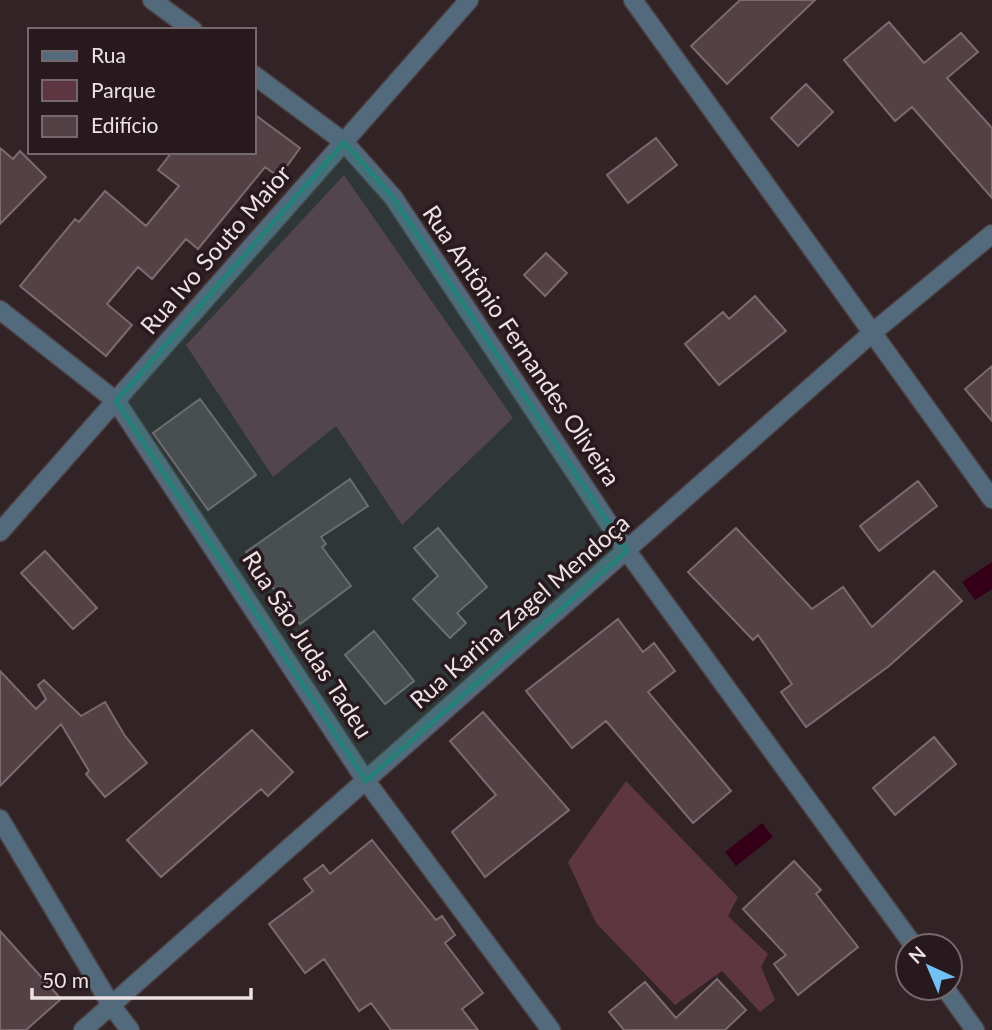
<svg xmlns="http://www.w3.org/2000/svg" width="992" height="1030" font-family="Lato,sans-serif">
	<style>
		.green { fill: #5e3642 }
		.water { fill: #350017 }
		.building { fill: #534146; stroke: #7d6a6f; stroke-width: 2 }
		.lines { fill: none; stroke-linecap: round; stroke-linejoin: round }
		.minor-casing { stroke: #4c3e41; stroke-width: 21 }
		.minor { stroke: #526a7b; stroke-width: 18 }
		.marked { fill: #25817a; fill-opacity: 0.2; stroke: #25817a; stroke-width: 5; stroke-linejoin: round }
		.labels { text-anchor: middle; stroke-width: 7; stroke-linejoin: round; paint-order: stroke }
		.street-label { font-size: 24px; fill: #ece1e3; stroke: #28191e }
	</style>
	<rect width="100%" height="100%" fill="#322327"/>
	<!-- green -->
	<path class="green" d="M 344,175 L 513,418 L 402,525 L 336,426 L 273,477 L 186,345 Z
		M 626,781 L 738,897 L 728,916 L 768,954 L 761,967 L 775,1000 L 760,1012 L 722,971 L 675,1005 L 596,923 L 568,862 Z"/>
	<!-- water -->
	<path class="water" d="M 992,562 L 992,589 L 975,600 L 962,582 Z
		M 762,823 L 773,837 L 736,866 L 725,852 Z"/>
	<!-- building -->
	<path class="building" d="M 740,0 L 815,0 L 727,84 L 691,46 Z
		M 889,22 L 924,63 L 961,33 L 978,52 L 947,78 L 992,128 L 992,198 L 912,107 L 895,121 L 844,60 Z
		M 806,84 L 833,112 L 798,146 L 771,118 Z
		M 254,114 L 300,148 L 279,177 L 265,167 L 198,249 L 186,239 L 152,279 L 138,267 L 107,304 L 132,325 L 106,356 L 20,286 L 75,219 L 79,222 L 105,191 L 146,226 L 179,186 L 158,170 L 172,152 L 254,152 Z
		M 656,138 L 677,165 L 628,203 L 607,175 Z
		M 0,148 L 13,159 L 20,151 L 46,177 L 0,224 Z
		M 546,253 L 567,273 L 545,296 L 524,275 Z
		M 755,296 L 786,331 L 719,385 L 685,344 L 723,312 L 729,319 Z
		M 992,366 L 992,421 L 965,389 Z
		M 200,399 L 256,475 L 208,510 L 153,433 Z
		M 350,479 L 368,506 L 321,537 L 326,544 L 322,547 L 351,586 L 300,624 L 246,552 Z
		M 918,481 L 937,506 L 879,551 L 860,526 Z
		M 438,528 L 487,587 L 457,613 L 466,623 L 450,638 L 413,599 L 438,576 L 414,548 Z
		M 736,528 L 812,609 L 843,587 L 872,627 L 934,571 L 962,601 L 889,666 L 806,727 L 781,692 L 792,684 L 758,635 L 753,640 L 688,572 Z
		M 45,551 L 97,608 L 73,629 L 21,573 Z
		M 618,619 L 643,652 L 654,643 L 675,671 L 648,692 L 731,791 L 693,823 L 606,721 L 572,748 L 526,691 Z
		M 374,631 L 414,681 L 385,704 L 345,655 Z
		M 0,671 L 36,709 L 46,699 L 38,685 L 44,680 L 81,716 L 105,702 L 125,736 L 147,763 L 105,797 L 86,774 L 89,771 L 61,724 L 0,786 Z
		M 483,712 L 569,810 L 485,877 L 452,832 L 496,795 L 450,741 Z
		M 252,730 L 293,772 L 268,796 L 261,789 L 161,877 L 127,840 Z
		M 934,737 L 956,764 L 895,815 L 873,788 Z
		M 372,840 L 436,920 L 442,916 L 455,935 L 445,943 L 483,993 L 462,1009 L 478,1030 L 391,1030 L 371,1003 L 359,1011 L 324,959 L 305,973 L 269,924 L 313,891 L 304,879 L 323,865 L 330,874 Z
		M 794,861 L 821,890 L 816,894 L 858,947 L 798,995 L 774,964 L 786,955 L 743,909 Z
		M 0,931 L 61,999 L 26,1030 L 0,1030 Z
		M 717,979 L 746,1010 L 725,1030 L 624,1030 L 609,1012 L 645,982 L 676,1018 Z"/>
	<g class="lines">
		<defs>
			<path id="minor" d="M 152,0 L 193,30
				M 633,0 L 992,499
				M 254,75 L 344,142 L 393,197 L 627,551 L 914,946
				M 0,310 L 116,401 L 366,781 L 551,1030
				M 0,532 L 469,0
				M 0,819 L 111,1005 L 130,1030
				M 945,988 L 975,1030
				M 83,1030 L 872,333 L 992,234"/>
		</defs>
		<!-- minor casing -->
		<use href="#minor" class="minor-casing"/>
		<!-- minor -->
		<use href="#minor" class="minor"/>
	</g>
	<!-- marked area -->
	<path class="marked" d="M 344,142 L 393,197 L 627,551 L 366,781 L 116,401 Z"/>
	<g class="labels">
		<!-- street labels -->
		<g class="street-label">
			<text transform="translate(216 250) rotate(-49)" y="8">Rua Ivo Souto Maior</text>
			<text transform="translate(521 346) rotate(56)" y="8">Rua Antônio Fernandes Oliveira</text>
			<text transform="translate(520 612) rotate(-41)" y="8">Rua Karina Zagel Mendoça</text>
			<text transform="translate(307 645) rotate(57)" y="8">Rua São Judas Tadeu</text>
		</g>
	</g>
	<!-- legend -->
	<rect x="28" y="28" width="228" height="126" fill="#28191e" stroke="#76696d" stroke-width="2"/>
	<rect x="42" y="51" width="35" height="10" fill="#526a7b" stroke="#76696d" stroke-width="2"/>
	<text x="91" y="63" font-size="21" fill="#ece1e3">Rua</text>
	<rect x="42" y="80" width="35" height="21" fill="#5e3642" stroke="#76696d" stroke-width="2"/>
	<text x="91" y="98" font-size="21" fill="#ece1e3">Parque</text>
	<rect x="42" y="116" width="35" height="21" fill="#534146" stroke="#76696d" stroke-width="2"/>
	<text x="91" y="133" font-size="21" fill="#ece1e3">Edifício</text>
	<!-- north arrow -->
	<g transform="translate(929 967) rotate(316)"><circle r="33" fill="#28191e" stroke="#76696d" stroke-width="2"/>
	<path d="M0-5L12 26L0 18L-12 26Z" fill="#72c1f5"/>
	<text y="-10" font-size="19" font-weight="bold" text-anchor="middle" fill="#ece1e3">N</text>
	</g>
	<!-- scale -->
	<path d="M32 988v10h219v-10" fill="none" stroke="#ece1e3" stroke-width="3.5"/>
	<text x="42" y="988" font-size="21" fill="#ece1e3" stroke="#28191e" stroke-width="5" paint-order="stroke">50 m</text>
</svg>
